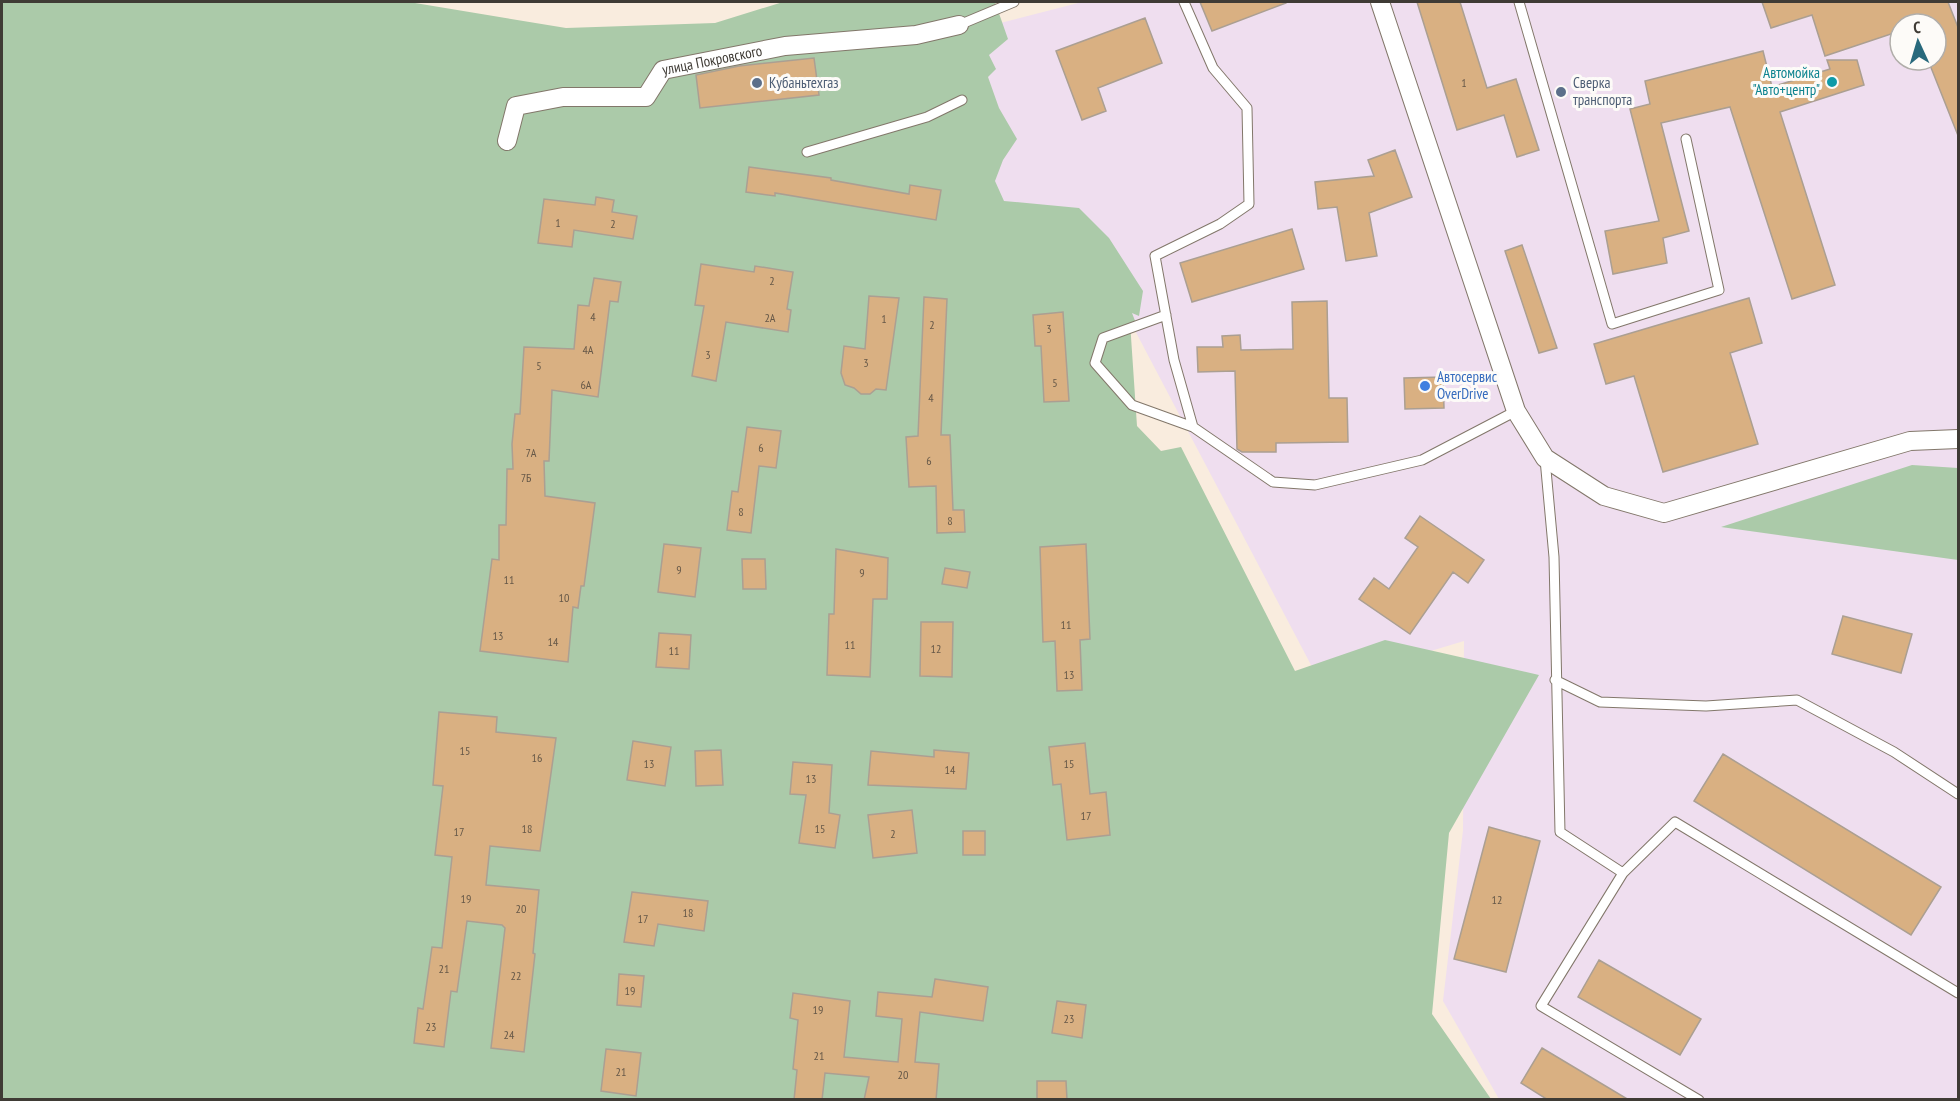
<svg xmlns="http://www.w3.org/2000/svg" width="1960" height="1101" font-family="'PT Sans Narrow',sans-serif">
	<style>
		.industrial { fill: #efdeef; fill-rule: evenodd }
		.green { fill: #abcaa9 }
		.building { fill: #d9b082; stroke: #ab9f92; stroke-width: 1.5 }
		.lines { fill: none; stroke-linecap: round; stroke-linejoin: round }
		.lane-casing { stroke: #82776a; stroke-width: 11 }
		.street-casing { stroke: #82776a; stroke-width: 20 }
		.lane { stroke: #fff; stroke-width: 9 }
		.street { stroke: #fff; stroke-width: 18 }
		.culture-dot { fill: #0f9aa8; stroke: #fdfbf8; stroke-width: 2 }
		.service-dot { fill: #5c6f8a; stroke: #fdfbf8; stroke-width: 2 }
		.shop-dot { fill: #3f7fe0; stroke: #fdfbf8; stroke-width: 2 }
		.labels { text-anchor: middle; stroke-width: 6; stroke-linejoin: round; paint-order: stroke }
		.number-label { font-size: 12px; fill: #665848 }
		.street-label { font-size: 15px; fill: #3f3b35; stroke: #fdfbf8 }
		.culture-label { font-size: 15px; fill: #0d838f; stroke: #fdfbf8; text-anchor: end }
		.service-label { font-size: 15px; fill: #4e5e75; stroke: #fdfbf8; text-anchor: start }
		.shop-label { font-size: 15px; fill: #366cbe; stroke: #fdfbf8; text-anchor: start }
	</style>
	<rect width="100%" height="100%" fill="#f9ecde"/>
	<!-- industrial -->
	<path class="industrial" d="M 1082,2 L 1958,2 L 1958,1099 L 1499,1099 L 1443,1001 L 1463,830 L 1464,641 L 1321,684 L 1130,321 L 669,73 L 930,41 ZM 1900,24 L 1936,24 L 1936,60 L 1900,60 Z"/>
	<!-- green -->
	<path class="green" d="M 2,2 L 409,2 L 566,28 L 715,23 L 783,2 L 995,2 L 1008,39 L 989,55 L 996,69 L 988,77 L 999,108 L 1017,139 L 1003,160 L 995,181 L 1004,201 L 1079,208 L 1109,238 L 1143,291 L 1139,316 L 1132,313 L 1139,331 L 1130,322 L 1137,426 L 1161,451 L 1181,447 L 1295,671 L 1385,640 L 1539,675 L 1449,833 L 1432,1014 L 1491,1099 L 2,1100 Z
		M 1912,465 L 1958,468 L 1958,560 L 1721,527 Z"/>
	<!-- building -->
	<path class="building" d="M 1200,2 L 1286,2 L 1286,3 L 1212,31 Z
		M 1417,2 L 1460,2 L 1487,88 L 1516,79 L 1539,150 L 1517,157 L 1504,115 L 1457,130 Z
		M 1762,2 L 1948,2 L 1959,30 L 1959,138 L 1928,60 L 1936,60 L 1936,24 L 1900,24 L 1900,31 L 1825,56 L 1812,15 L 1771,28 Z
		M 1145,18 L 1162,63 L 1098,88 L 1106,111 L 1082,120 L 1056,51 Z
		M 1763,51 L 1772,87 L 1830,69 L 1827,60 L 1857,60 L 1864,85 L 1780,112 L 1835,285 L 1792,299 L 1730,107 L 1661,123 L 1689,231 L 1663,238 L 1667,263 L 1613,274 L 1605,231 L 1659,221 L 1630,109 L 1650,104 L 1645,81 Z
		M 814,58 L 819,95 L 700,108 L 696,75 L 739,66 Z
		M 1395,150 L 1412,197 L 1369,213 L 1377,256 L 1346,261 L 1337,207 L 1318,209 L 1315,182 L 1374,176 L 1368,160 Z
		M 749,167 L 831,178 L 831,180 L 909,194 L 910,185 L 941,190 L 936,220 L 775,193 L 775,196 L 746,192 Z
		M 596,197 L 614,200 L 612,212 L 637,216 L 633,239 L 574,230 L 572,247 L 538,243 L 544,199 L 595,205 Z
		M 1292,229 L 1304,269 L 1192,302 L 1180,263 Z
		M 1522,245 L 1557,348 L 1539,353 L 1505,251 Z
		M 701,264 L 754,272 L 755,266 L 793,272 L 787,309 L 791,310 L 788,332 L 726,322 L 716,381 L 692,376 L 704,306 L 695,305 Z
		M 594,278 L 621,282 L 618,302 L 610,301 L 598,397 L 552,390 L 549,461 L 544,461 L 545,496 L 595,503 L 584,586 L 581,586 L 578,608 L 573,607 L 568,662 L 480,651 L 492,559 L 499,560 L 499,525 L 506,525 L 507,469 L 513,469 L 512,444 L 515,414 L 520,414 L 524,347 L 574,349 L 578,305 L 589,306 Z
		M 869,296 L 899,298 L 886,390 L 876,389 L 870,394 L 861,394 L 854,388 L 845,385 L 841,373 L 844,346 L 865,349 Z
		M 924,297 L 947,299 L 941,435 L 950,435 L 953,510 L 964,510 L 965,532 L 937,533 L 936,486 L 909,487 L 906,437 L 918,436 Z
		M 1749,298 L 1762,343 L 1730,353 L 1758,444 L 1663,472 L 1634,376 L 1606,384 L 1594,344 Z
		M 1327,301 L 1329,398 L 1347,398 L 1348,442 L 1276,443 L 1276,452 L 1242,452 L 1237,449 L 1235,371 L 1198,372 L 1197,347 L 1223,347 L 1222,336 L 1240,335 L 1241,350 L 1293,349 L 1292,302 Z
		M 1063,312 L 1069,401 L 1044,402 L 1041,346 L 1035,346 L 1033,315 Z
		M 1443,377 L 1444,408 L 1405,409 L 1404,378 Z
		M 747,427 L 781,431 L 776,468 L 759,466 L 751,533 L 727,530 L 732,491 L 738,492 Z
		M 1420,516 L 1484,560 L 1468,583 L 1453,572 L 1410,634 L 1359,599 L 1374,578 L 1389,589 L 1418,547 L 1405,538 Z
		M 664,544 L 701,548 L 695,597 L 658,592 Z
		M 1086,544 L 1090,639 L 1080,640 L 1082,690 L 1057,691 L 1055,641 L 1043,642 L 1040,547 Z
		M 836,549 L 888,558 L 887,599 L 873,599 L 870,677 L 827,675 L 829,614 L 834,614 Z
		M 742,559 L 765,559 L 766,589 L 743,589 Z
		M 945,568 L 970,572 L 967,588 L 942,584 Z
		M 1843,616 L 1912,634 L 1901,673 L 1832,654 Z
		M 921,622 L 953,622 L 952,677 L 920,676 Z
		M 659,633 L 691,635 L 689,669 L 656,667 Z
		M 439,712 L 497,717 L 496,732 L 556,738 L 540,851 L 490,846 L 486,885 L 539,890 L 533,953 L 535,954 L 524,1052 L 491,1048 L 505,928 L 502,925 L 467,921 L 457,992 L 451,991 L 444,1047 L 414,1043 L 418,1008 L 423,1009 L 432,947 L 442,948 L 452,857 L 435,855 L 443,786 L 433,785 Z
		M 633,741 L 671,747 L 665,786 L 627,780 Z
		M 1085,743 L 1090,794 L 1106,792 L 1110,835 L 1067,840 L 1061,784 L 1053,785 L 1049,747 Z
		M 721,750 L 723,785 L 696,786 L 695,751 Z
		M 934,750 L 969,753 L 966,789 L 868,785 L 871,751 L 934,757 Z
		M 1723,754 L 1941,887 L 1911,935 L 1694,801 Z
		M 793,762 L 832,765 L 829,813 L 840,815 L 835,848 L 799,843 L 806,795 L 790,794 Z
		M 912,810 L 917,853 L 873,858 L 868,815 Z
		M 1489,827 L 1540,841 L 1506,972 L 1454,959 Z
		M 963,831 L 985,831 L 985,855 L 963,855 Z
		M 632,892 L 708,901 L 704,931 L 658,924 L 654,946 L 624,942 Z
		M 1599,960 L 1701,1019 L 1680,1055 L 1578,997 Z
		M 619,974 L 644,976 L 641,1007 L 617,1005 Z
		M 935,979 L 988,987 L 983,1021 L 920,1012 L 915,1062 L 939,1064 L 936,1100 L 864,1100 L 869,1077 L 825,1073 L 822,1100 L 794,1100 L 797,1070 L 793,1069 L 798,1020 L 790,1018 L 793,993 L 850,1001 L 844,1057 L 898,1062 L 902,1019 L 876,1016 L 878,992 L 932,997 Z
		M 1057,1001 L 1086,1005 L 1082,1038 L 1052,1033 Z
		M 1542,1048 L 1629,1100 L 1548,1100 L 1521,1083 Z
		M 606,1049 L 641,1053 L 636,1096 L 601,1091 Z
		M 1037,1081 L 1066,1081 L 1067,1100 L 1037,1100 Z"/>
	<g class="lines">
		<defs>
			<path id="lane" d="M 1184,2 L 1213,68 L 1247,108 L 1249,204 L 1220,224 L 1155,256 L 1174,360 L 1193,427 L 1273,482 L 1315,485 L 1422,460 L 1516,411
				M 1519,2 L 1612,324 L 1719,290 L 1686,139
				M 959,25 L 1014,2
				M 807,152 L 927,117 L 962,100
				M 1166,315 L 1103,338 L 1095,363 L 1132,405 L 1193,427
				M 1545,459 L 1554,557 L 1560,832 L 1623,873 L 1541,1006 L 1699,1100
				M 1555,680 L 1600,702 L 1706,706 L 1797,700 L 1894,752 L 1958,794
				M 1623,873 L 1675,822 L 1958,993"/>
			<g id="street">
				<path d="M 1380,2 L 1516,411 L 1545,458 L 1604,496 L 1664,513 L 1910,441 L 1958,439"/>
				<path id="s1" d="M 507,141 L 516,106 L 563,97 L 646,97 L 663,70 L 785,46 L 916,35 L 959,25"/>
			</g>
		</defs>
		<!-- lane casing -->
		<use href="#lane" class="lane-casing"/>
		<!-- street casing -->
		<use href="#street" class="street-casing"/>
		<!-- lane -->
		<use href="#lane" class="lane"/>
		<!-- street -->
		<use href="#street" class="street"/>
	</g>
	<!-- markers -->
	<circle class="culture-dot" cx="1832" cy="82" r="6"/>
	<g class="service-dot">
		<circle cx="757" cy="83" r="6"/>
		<circle cx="1561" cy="92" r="6"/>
	</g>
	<circle class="shop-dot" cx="1425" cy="386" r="6"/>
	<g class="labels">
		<!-- number labels -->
		<g class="number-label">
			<text x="1464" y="87">1</text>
			<text x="558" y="227">1</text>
			<text x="613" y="228">2</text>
			<text x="772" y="285">2</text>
			<text x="593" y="321">4</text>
			<text x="770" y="322">2А</text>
			<text x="884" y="323">1</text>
			<text x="932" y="329">2</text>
			<text x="1049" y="333">3</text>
			<text x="588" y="354">4А</text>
			<text x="708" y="359">3</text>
			<text x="866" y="367">3</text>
			<text x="539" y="370">5</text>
			<text x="1055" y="387">5</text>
			<text x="586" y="389">6А</text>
			<text x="931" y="402">4</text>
			<text x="761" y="452">6</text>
			<text x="531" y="457">7А</text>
			<text x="929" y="465">6</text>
			<text x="526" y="482">7Б</text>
			<text x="741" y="516">8</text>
			<text x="950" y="525">8</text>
			<text x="679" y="574">9</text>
			<text x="862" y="577">9</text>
			<text x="509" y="584">11</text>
			<text x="564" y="602">10</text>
			<text x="1066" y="629">11</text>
			<text x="498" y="640">13</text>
			<text x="553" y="646">14</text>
			<text x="850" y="649">11</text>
			<text x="936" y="653">12</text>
			<text x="674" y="655">11</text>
			<text x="1069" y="679">13</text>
			<text x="465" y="755">15</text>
			<text x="537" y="762">16</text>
			<text x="649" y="768">13</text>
			<text x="1069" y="768">15</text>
			<text x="950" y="774">14</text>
			<text x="811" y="783">13</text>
			<text x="1086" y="820">17</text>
			<text x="527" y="833">18</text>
			<text x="820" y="833">15</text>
			<text x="459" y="836">17</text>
			<text x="893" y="838">2</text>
			<text x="466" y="903">19</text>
			<text x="1497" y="904">12</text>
			<text x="521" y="913">20</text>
			<text x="688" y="917">18</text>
			<text x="643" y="923">17</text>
			<text x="444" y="973">21</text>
			<text x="516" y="980">22</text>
			<text x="630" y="995">19</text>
			<text x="818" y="1014">19</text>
			<text x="1069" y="1023">23</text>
			<text x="431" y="1031">23</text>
			<text x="509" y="1039">24</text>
			<text x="819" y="1060">21</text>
			<text x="621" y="1076">21</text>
			<text x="903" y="1079">20</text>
		</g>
		<!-- street labels -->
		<g class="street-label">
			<text dy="5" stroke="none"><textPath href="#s1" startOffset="249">улица Покровского</textPath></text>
		</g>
		<!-- culture labels -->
		<g class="culture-label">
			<text x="1820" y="78">Автомойка<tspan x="1820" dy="17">"Авто+центр"</tspan></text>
		</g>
		<!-- service labels -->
		<g class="service-label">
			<text x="769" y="88">Кубаньтехгаз</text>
			<text x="1573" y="88">Сверка<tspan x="1573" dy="17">транспорта</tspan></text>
		</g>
		<!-- shop labels -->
		<g class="shop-label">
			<text x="1437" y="382">Автосервис<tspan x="1437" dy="17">OverDrive</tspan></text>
		</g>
	</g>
	<!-- border -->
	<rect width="1960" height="1101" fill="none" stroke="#3f3b35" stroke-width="6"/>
	<!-- north arrow -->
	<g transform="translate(1918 42) rotate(356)"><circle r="28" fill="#fdfbf8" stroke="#b1aeaa" stroke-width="1.5"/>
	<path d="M0-4.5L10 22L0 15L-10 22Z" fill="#28697c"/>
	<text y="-9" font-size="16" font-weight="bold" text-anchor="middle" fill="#3f3b35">С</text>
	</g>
</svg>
